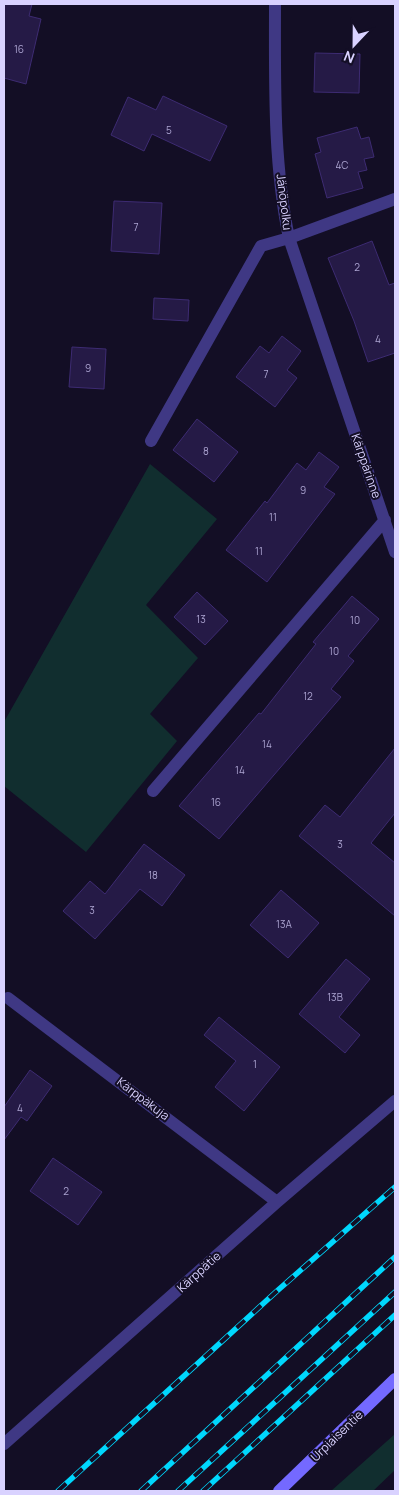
<svg xmlns="http://www.w3.org/2000/svg" width="399" height="1495" font-family="Manrope,sans-serif">
	<style>
		.green { fill: #112e2f }
		.building { fill: #251a46; stroke: #3d2b72 }
		.lines { fill: none; stroke-linecap: round; stroke-linejoin: round }
		.minor { stroke: #3f3884; stroke-width: 12 }
		.secondary { stroke: #7469ff; stroke-width: 12 }
		.rail-casing { stroke: #00d7fd; stroke-width: 5.5 }
		.rail { stroke: #130e25; stroke-width: 4; stroke-dasharray: 11; stroke-linecap: butt }
		.labels { text-anchor: middle; stroke-width: 4; stroke-linejoin: round; paint-order: stroke }
		.number-label { font-size: 10px; fill: #aca4d1 }
		.street-label { font-size: 12px; fill: #d9d2ff; stroke: #130e25 }
	</style>
	<rect width="100%" height="100%" fill="#130e25"/>
	<!-- green -->
	<path class="green" d="M 150,464 L 217,519 L 146,605 L 198,658 L 150,714 L 177,741 L 86,852 L 4,786 L 4,722 Z
		M 395,1434 L 395,1470 L 373,1491 L 331,1491 Z"/>
	<!-- building -->
	<path class="building" d="M 4,4 L 32,4 L 29,16 L 41,19 L 26,84 L 4,78 Z
		M 315,53 L 360,54 L 359,93 L 314,92 Z
		M 163,96 L 227,126 L 210,161 L 152,134 L 144,151 L 111,135 L 128,97 L 156,110 Z
		M 357,127 L 361,139 L 369,137 L 374,157 L 364,159 L 367,170 L 358,172 L 363,188 L 327,198 L 315,154 L 321,152 L 317,138 Z
		M 114,201 L 162,203 L 159,254 L 111,251 Z
		M 372,241 L 389,285 L 395,283 L 395,353 L 368,362 L 354,321 L 328,258 Z
		M 154,298 L 189,300 L 188,321 L 153,319 Z
		M 282,336 L 301,351 L 287,370 L 297,378 L 275,407 L 236,377 L 260,346 L 269,353 Z
		M 72,347 L 106,349 L 104,389 L 69,387 Z
		M 197,419 L 238,452 L 214,482 L 173,450 Z
		M 319,452 L 339,467 L 324,487 L 335,494 L 267,582 L 226,550 L 265,501 L 267,503 L 297,463 L 306,470 Z
		M 197,592 L 228,621 L 205,645 L 174,617 Z
		M 352,596 L 379,619 L 348,656 L 354,661 L 331,689 L 341,697 L 219,839 L 179,806 L 259,713 L 261,714 L 316,644 L 313,642 Z
		M 395,748 L 395,813 L 371,843 L 395,863 L 395,916 L 299,836 L 325,805 L 340,817 Z
		M 144,844 L 185,875 L 162,906 L 140,889 L 95,939 L 63,911 L 90,881 L 105,894 Z
		M 281,890 L 319,923 L 288,958 L 250,925 Z
		M 346,959 L 370,979 L 339,1017 L 360,1035 L 345,1053 L 299,1014 Z
		M 219,1017 L 280,1067 L 244,1111 L 215,1087 L 236,1061 L 204,1035 Z
		M 30,1070 L 52,1086 L 27,1121 L 21,1117 L 4,1140 L 4,1107 Z
		M 53,1158 L 102,1192 L 78,1225 L 30,1191 Z"/>
	<g class="lines">
		<!-- minor -->
		<path class="minor" d="M 275,4 C 275,81 273,162 289,238 L 395,552
			M 151,441 L 261,246 L 289,238 L 395,199
			M 153,791 L 385,520
			M 8,998 L 277,1202
			M 4,1444 L 277,1202 L 395,1101"/>
		<!-- secondary -->
		<path class="secondary" d="M 279,1491 L 395,1379"/>
		<defs>
			<path id="rail" d="M 58,1491 L 277,1291 L 395,1187
				M 141,1491 L 395,1257
				M 178,1491 L 395,1292
				M 203,1491 L 395,1315"/>
		</defs>
		<!-- rail casing -->
		<use href="#rail" class="rail-casing"/>
		<!-- rail -->
		<use href="#rail" class="rail"/>
	</g>
	<g class="labels">
		<!-- number labels -->
		<g class="number-label">
			<text x="19" y="53">16</text>
			<text x="169" y="134">5</text>
			<text x="342" y="169">4C</text>
			<text x="136" y="231">7</text>
			<text x="357" y="271">2</text>
			<text x="378" y="343">4</text>
			<text x="88" y="372">9</text>
			<text x="266" y="378">7</text>
			<text x="206" y="455">8</text>
			<text x="303" y="494">9</text>
			<text x="273" y="521">11</text>
			<text x="259" y="555">11</text>
			<text x="201" y="623">13</text>
			<text x="355" y="624">10</text>
			<text x="334" y="655">10</text>
			<text x="308" y="700">12</text>
			<text x="267" y="748">14</text>
			<text x="240" y="774">14</text>
			<text x="216" y="806">16</text>
			<text x="340" y="848">3</text>
			<text x="153" y="879">18</text>
			<text x="92" y="914">3</text>
			<text x="284" y="928">13A</text>
			<text x="335" y="1001">13B</text>
			<text x="255" y="1068">1</text>
			<text x="20" y="1112">4</text>
			<text x="66" y="1195">2</text>
		</g>
		<!-- street labels -->
		<g class="street-label">
			<text transform="translate(284 202) rotate(83)" y="4">Jänöpolku</text>
			<text transform="translate(366 466) rotate(71)" y="4">Kärppärinne</text>
			<text transform="translate(143 1099) rotate(37)" y="4">Kärppäkuja</text>
			<text transform="translate(199 1272) rotate(-42)" y="4">Kärppätie</text>
			<text transform="translate(337 1436) rotate(-44)" y="4">Urpiaisentie</text>
		</g>
	</g>
	<!-- border -->
	<rect width="399" height="1495" fill="none" stroke="#d9d2ff" stroke-width="10"/>
	<!-- north arrow -->
	<g transform="translate(354 45) rotate(202)" stroke="#130e25" stroke-width="4" paint-order="stroke">
	<path d="M0-4L9 19L0 12L-9 19Z" fill="#d9d2ff"/>
	<text y="-8" font-size="14" font-weight="bold" text-anchor="middle" fill="#d9d2ff">N</text>
	</g>
</svg>
